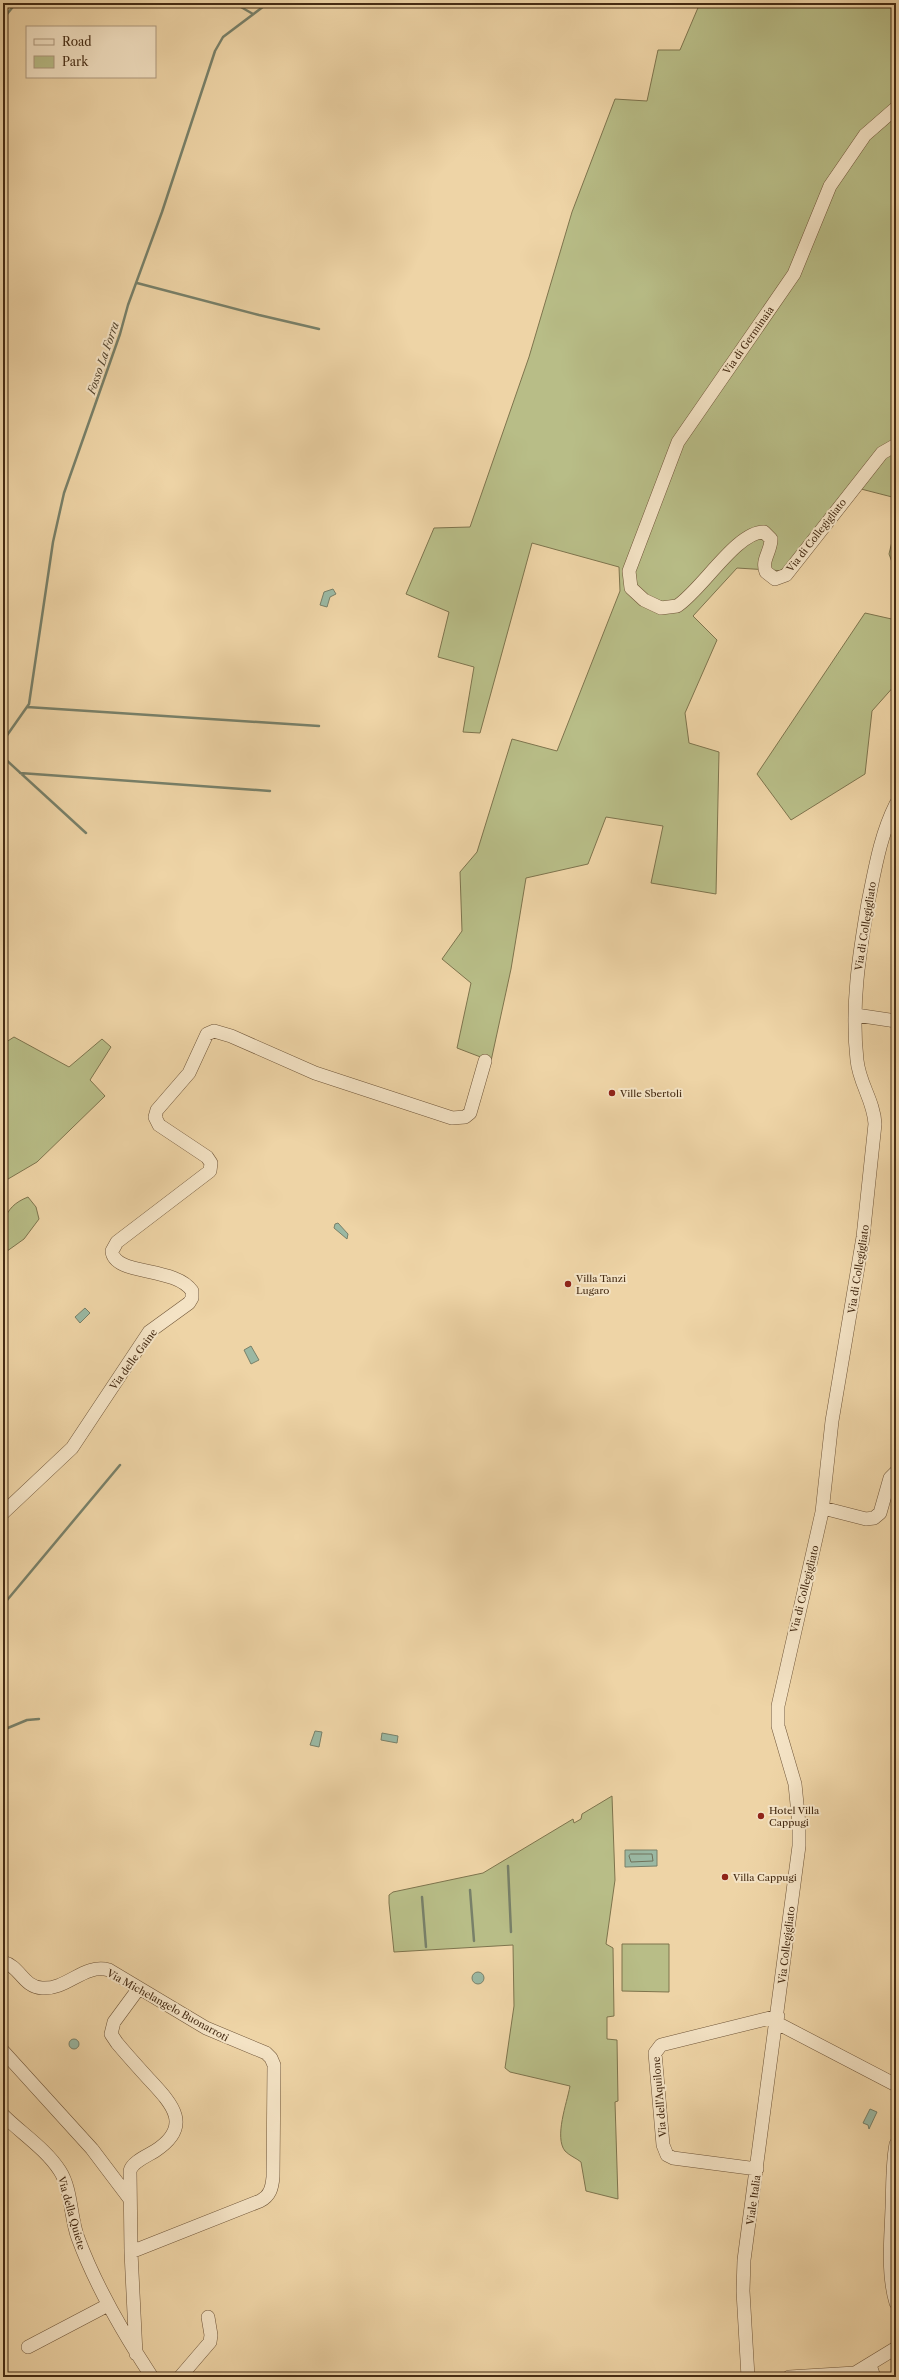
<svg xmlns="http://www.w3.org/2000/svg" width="899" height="2380" font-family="'Libre Caslon Text',serif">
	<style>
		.green { fill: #b8bd87; stroke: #7e744d }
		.water { fill: #9ab8a3; stroke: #788069 }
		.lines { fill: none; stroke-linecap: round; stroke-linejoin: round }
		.shore { stroke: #70725b; stroke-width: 1 }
		.stream { stroke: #788069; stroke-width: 2.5 }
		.minor-casing { stroke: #6f5538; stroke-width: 14 }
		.minor { stroke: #f4e3c5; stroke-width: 13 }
		.poi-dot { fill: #8f2418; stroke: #f4e3c5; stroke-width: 1.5 }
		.labels { text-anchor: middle; stroke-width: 4; stroke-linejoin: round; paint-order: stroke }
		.street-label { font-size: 10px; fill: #452b13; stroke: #f4e3c5 }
		.poi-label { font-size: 10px; fill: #452b13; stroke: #f4e3c5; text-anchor: start }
		.water-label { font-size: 11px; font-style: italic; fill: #564730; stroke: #f4e3c5 }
	</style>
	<rect width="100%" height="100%" fill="#eed4a6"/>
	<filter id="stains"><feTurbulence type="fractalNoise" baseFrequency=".005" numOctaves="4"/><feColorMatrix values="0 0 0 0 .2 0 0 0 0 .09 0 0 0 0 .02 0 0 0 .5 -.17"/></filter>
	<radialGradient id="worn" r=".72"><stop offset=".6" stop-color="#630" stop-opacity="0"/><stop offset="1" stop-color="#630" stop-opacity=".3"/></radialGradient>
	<!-- green -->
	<path class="green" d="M 700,3 L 896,3 L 896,498 L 861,489 L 785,571 L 737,568 L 693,616 L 717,640 L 685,713 L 689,743 L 719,752 L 716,894 L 651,883 L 663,826 L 606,817 L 588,864 L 526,878 L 511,969 L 491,1061 L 457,1048 L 471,983 L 442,959 L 462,931 L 460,872 L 477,852 L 512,739 L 557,751 L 620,591 L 619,567 L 532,543 L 480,733 L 463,732 L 474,667 L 438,657 L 449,612 L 406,594 L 434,528 L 470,527 L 529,357 L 572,212 L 615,99 L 647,101 L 658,50 L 680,50 Z
		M 896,525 L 896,573 L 889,554 Z
		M 865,613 L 896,620 L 896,684 L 872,711 L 865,774 L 791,820 L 757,774 Z
		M 14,1037 L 69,1067 L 102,1039 L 111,1047 L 90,1080 L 105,1096 L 37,1162 L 3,1182 L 3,1044 Z
		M 28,1197 L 36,1207 L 39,1219 L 24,1239 L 3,1254 C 3,1227 0,1208 28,1197 Z
		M 612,1796 L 615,1880 L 606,1944 L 613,1948 L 614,2016 L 607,2017 L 607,2039 L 617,2040 L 618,2101 L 615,2102 L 618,2199 L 586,2191 L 581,2162 C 576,2158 570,2156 565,2151 C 554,2137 567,2103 570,2086 L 510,2072 L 505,2068 L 514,2006 L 513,1945 L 394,1952 L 389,1903 L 389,1895 L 393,1892 L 483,1873 L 573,1819 L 574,1823 L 581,1819 L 582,1814 Z
		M 622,1944 L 669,1944 L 669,1992 L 622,1991 Z"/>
	<!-- water -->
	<path class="water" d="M 333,589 L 336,594 L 330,597 L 327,607 L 320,605 L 324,592 Z
		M 338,1223 L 348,1234 L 347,1239 L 334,1228 L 335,1224 Z
		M 85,1308 L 90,1313 L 80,1323 L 75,1317 Z
		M 251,1346 L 259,1360 L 251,1364 L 244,1350 Z
		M 315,1731 L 322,1732 L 319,1747 L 310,1745 Z
		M 382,1733 L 398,1736 L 397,1743 L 381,1740 Z
		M 625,1850 L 657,1850 L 657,1866 L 625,1867 Z
		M472 1978a6 6 0 1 1 12 0a6 6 0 1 1-12 0Z
		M69 2044a5 5 0 1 1 10 0a5 5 0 1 1-10 0Z
		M 870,2109 L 877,2112 L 869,2129 L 868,2125 L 863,2123 Z"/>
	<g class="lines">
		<!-- shore -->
		<path class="shore" d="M 631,1854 L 652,1854 L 653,1861 L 631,1862 L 629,1856 Z"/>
		<!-- stream -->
		<path class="stream" d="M 234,3 L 253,14
			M 3,19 L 16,3
			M 137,283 L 259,315 L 319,329
			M 27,707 L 319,726
			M 3,741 L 29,704 L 53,542 L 64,493 L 120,334 L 128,305 L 162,212 L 215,51 L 223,37 L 268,3
			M 3,757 L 86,833
			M 20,773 L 270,791
			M 3,1605 L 120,1465
			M 3,1730 L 27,1720 L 39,1719
			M 508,1866 L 511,1932
			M 470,1890 L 474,1941
			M 422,1897 L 426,1947"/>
		<defs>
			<path id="minor" d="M 896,108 L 865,135 L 830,186 L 794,274 L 678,442 L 629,571 L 631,588 L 644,600 L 661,608 L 677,606 C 701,591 737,531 764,532 L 771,539 C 771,552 761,560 766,572 L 775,579 L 786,575 L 882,453 L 896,445
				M 856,1015 L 896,1021
				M 823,1508 L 866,1519 L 874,1518 L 880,1513 L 890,1478 L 896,1472
				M 3,1513 L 72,1448 L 149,1332 L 189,1303 L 192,1298 L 192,1291 C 175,1266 114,1276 112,1251 L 117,1242 L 210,1171 L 211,1163 L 207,1157 L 159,1125 L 155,1117 L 157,1110 L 189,1073 L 207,1034 L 214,1031 L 231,1036 L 315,1073 L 452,1118 L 465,1117 L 470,1113 L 485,1061
				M 3,1962 C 20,1966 23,1987 42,1988 C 67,1990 84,1963 109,1970 L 206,2028 L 266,2053 L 271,2058 L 274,2065 L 273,2177 C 272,2188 270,2196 260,2201 L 131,2252
				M 777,2023 L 896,2085
				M 3,2051 L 92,2149 L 129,2198
				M 3,2115 C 21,2133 46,2149 60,2171 C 72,2190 70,2217 78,2238 C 96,2287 123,2333 152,2377
				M 896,2144 C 892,2165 893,2186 892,2208 C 891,2239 887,2273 896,2303
				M 757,2169 L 673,2158 L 667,2155 L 663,2145 L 655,2053 L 661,2045 L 778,2016
				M 28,2347 L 108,2305
				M 136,2354 L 131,2252 L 130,2171 C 132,2162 147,2156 155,2151 C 195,2125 170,2102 147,2077 C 137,2066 127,2055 117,2043 L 111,2034 L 114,2022 L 139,1988
				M 870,2365 L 874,2377
				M 180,2377 L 210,2342 L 211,2335 L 208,2317
				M 748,2377 L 743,2291 L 744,2260 L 799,1846 L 799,1824 L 795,1784 L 778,1726 L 778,1706 L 822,1512 L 832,1421 L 863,1237 L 875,1124 C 874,1101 859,1083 857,1060 C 851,1007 859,955 868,903 C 875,869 880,836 896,804
				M 789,2377 L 855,2373 L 896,2348"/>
		</defs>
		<!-- minor casing -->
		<use href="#minor" class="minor-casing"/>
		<!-- minor -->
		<use href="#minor" class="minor"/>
	</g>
	<!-- markers -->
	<g class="poi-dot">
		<circle cx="612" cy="1093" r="4"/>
		<circle cx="568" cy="1284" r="4"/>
		<circle cx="761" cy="1816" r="4"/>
		<circle cx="725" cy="1877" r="4"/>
	</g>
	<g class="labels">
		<!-- street labels -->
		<g class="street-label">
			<text transform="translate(748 340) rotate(-55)" y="4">Via di Germinaia</text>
			<text transform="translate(816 535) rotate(-52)" y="4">Via di Collegigliato</text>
			<text transform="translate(865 926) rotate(-81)" y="4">Via di Collegigliato</text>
			<text transform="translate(858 1269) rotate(-81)" y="4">Via di Collegigliato</text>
			<text transform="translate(133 1359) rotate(-54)" y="4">Via delle Gaine</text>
			<text transform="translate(804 1589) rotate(-76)" y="4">Via di Collegigliato</text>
			<text transform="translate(786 1945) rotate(-83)" y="4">Via Collegigliato</text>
			<text transform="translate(168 2005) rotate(29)" y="4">Via Michelangelo Buonarroti</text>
			<text transform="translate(659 2097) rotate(-95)" y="4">Via dell'Aquilone</text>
			<text transform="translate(753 2200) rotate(-82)" y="4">Viale Italia</text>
			<text transform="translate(72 2213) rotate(74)" y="4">Via della Quiete</text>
		</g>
		<!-- poi labels -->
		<g class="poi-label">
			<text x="620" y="1097">Ville Sbertoli</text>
			<text x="576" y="1282">Villa Tanzi<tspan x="576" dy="12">Lugaro</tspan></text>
			<text x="769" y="1814">Hotel Villa<tspan x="769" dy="12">Cappugi</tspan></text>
			<text x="733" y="1881">Villa Cappugi</text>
		</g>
		<!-- water labels -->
		<g class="water-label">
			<text transform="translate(103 358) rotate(-71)" y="4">Fosso La Forra</text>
		</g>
	</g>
	<!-- margin -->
	<rect width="899" height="2380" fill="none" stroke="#eed4a6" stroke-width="16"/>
	<rect x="4" y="4" width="891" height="2372" fill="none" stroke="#452b13" stroke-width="2"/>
	<rect x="8" y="8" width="883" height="2364" fill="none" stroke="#452b13"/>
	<!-- legend -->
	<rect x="26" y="26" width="130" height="52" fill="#f4e3c5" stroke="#ae997e"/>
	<rect x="34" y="39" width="20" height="6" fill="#f4e3c5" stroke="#ae997e"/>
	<text x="62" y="46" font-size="12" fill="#452b13">Road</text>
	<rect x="34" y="56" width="20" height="12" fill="#b8bd87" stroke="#ae997e"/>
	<text x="62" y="66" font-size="12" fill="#452b13">Park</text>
	<rect width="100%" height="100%" filter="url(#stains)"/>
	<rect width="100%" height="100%" fill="url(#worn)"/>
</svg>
